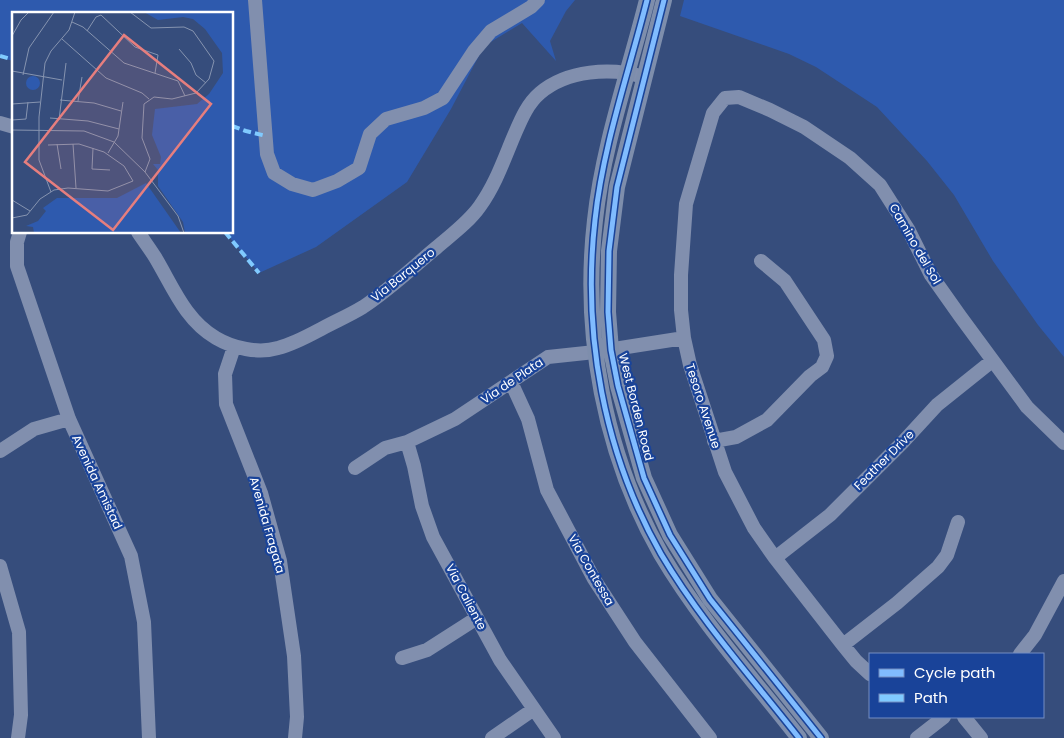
<svg xmlns="http://www.w3.org/2000/svg" width="1064" height="738" font-family="Poppins,sans-serif">
	<style>
		.green { fill: #2e5aae }
		.lines { fill: none; stroke-linecap: round; stroke-linejoin: round }
		.minor { stroke: #818fae; stroke-width: 14 }
		.major { stroke: #7e8eac; stroke-width: 16 }
		.quiet { stroke: #80caff; stroke-width: 4; stroke-dasharray: 8 4; stroke-linecap: butt }
		.cycleway-casing { stroke: #194399; stroke-width: 8 }
		.cycleway { stroke: #80bcff; stroke-width: 5 }
		.labels { text-anchor: middle; stroke-width: 4.5; stroke-linejoin: round; paint-order: stroke }
		.street-label { font-size: 12px; fill: #fff; stroke: #194399 }
		.inset-road { fill: none; stroke: #8694b0; stroke-width: 1 }
		.view { fill: #e67e7e; fill-opacity: 0.15; stroke: #e67e7e; stroke-width: 2.5 }
		.inset-edge { fill: none; stroke: #fff; stroke-width: 2.5 }
	</style>
	<rect width="100%" height="100%" fill="#364d7c"/>
	<!-- green -->
	<path class="green" d="M 0,0 L 575,0 L 566,11 L 550,41 L 556,61 L 522,23 L 484,46 L 451,109 L 407,182 L 316,247 L 259,273 L 226,233 L 232,232 L 232,14 L 14,14 L 14,61 L 0,58 Z
		M 684,0 L 1064,0 L 1064,357 L 1038,325 L 993,261 L 954,195 L 927,161 L 877,107 L 816,67 L 789,54 L 680,16 Z"/>
	<g class="lines">
		<!-- minor -->
		<path class="minor" d="M 255,0 L 267,154 L 274,173 L 292,184 L 313,190 L 337,181 L 359,168 L 370,134 L 386,119 L 424,108 L 443,98 L 474,51 L 491,31 L 531,7 L 538,0
			M 0,123 L 14,127
			M 20,232 L 17,242 L 17,266 L 69,419 L 131,556 L 144,622 L 149,738
			M 138,232 C 144,241 150,249 155,257 C 173,287 185,320 216,338 C 233,348 258,354 278,348 C 294,344 308,336 323,328 C 336,321 350,315 363,307 C 389,290 412,268 436,248 C 451,235 469,222 480,206 C 495,185 503,162 513,138 C 520,122 526,105 540,93 C 567,70 611,67 644,77
			M 234,347 L 225,374 L 226,404 L 261,493 L 280,561 L 294,656 L 297,717 L 295,738
			M 511,382 L 528,419 L 547,490 L 594,579 L 635,642 L 710,738
			M 714,441 L 736,437 L 767,420 L 810,376 L 822,367 L 827,356 L 824,340 L 785,281 L 761,261
			M 407,442 L 414,466 L 422,506 L 433,537 L 500,660 L 554,738
			M 0,451 L 34,429 L 69,419
			M 355,468 L 385,448 L 407,442 L 455,419 L 548,357 L 595,352 L 684,338
			M 775,558 L 830,515 L 903,442 L 937,405 L 992,361
			M 0,566 L 19,632 L 21,715 L 18,738
			M 843,645 L 897,603 L 938,567 L 947,555 L 958,522
			M 1020,654 L 1035,635 L 1064,581
			M 402,658 L 427,650 L 477,618
			M 870,674 L 856,661 L 843,645 L 775,558 L 754,528 L 725,472 L 690,365 L 684,338 L 681,310 L 681,275 L 686,204 L 713,113 L 725,98 L 739,97 L 770,110 L 804,127 L 850,158 L 880,185 L 908,229 L 931,275 L 960,316 L 1027,407 L 1064,443
			M 964,717 L 981,738
			M 492,738 L 534,709
			M 917,738 L 944,717"/>
		<!-- major -->
		<path class="major" d="M 647,0 C 629,72 603,145 595,220 C 582,334 604,454 661,554 C 700,620 752,678 799,738
			M 664,0 L 617,187 L 609,251 L 608,312 L 611,350 L 618,386 L 644,478 L 670,535 L 710,599 L 821,738"/>
		<!-- quiet -->
		<path class="quiet" d="M 0,56 L 14,60
			M 232,126 L 246,131 L 266,136
			M 225,232 L 259,273"/>
		<defs>
			<path id="cycleway" d="M 647,0 C 629,72 603,145 595,220 C 582,334 604,454 661,554 C 700,620 752,678 799,738
				M 664,0 L 617,187 L 609,251 L 608,312 L 611,350 L 618,386 L 644,478 L 670,535 L 710,599 L 821,738"/>
		</defs>
		<!-- cycleway casing -->
		<use href="#cycleway" class="cycleway-casing"/>
		<!-- cycleway -->
		<use href="#cycleway" class="cycleway"/>
	</g>
	<g class="labels">
		<!-- street labels -->
		<g class="street-label">
			<text transform="translate(915 244) rotate(60)" y="4">Camino del Sol</text>
			<text transform="translate(403 275) rotate(-39)" y="4">Via Barquero</text>
			<text transform="translate(512 381) rotate(-34)" y="4">Via de Plata</text>
			<text transform="translate(703 406) rotate(72)" y="4">Tesoro Avenue</text>
			<text transform="translate(636 407) rotate(76)" y="4">West Borden Road</text>
			<text transform="translate(884 460) rotate(-45)" y="4">Feather Drive</text>
			<text transform="translate(97 482) rotate(65)" y="4">Avenida Amistad</text>
			<text transform="translate(267 525) rotate(74)" y="4">Avenida Fragata</text>
			<text transform="translate(591 570) rotate(60)" y="4">Via Contessa</text>
			<text transform="translate(466 597) rotate(62)" y="4">Via Caliente</text>
		</g>
	</g>
	<!-- overview -->
	<g transform="translate(12 12)">
		<rect width="221" height="221" fill="#364d7c"/>
		<path d="M 132,0 L 221,0 L 221,221 L 173,221 L 171,210 L 146,174 L 146,158 L 141,152 L 148,152 L 149,145 L 140,123 L 143,97 L 185,92 L 197,82 L 211,61 L 210,41 L 193,17 L 181,7 L 171,5 L 146,8 ZM14 71a7 7 0 1 1 14 0a7 7 0 1 1-14 0ZM 134,171 L 169,221 L 22,221 L 21,215 L 14,214 L 26,209 L 34,199 L 31,196 L 45,186 L 105,186 Z" fill="#2e5aae"/>
		<path class="inset-road" d="M 118,0 L 139,16 L 172,15 L 181,19 L 202,49 L 197,67 L 184,81 L 160,87 L 142,85 L 132,92 L 130,126 L 138,147 L 133,160M 60,10 L 71,15 L 112,51 L 166,69 L 173,84M 75,19 L 84,5 L 89,3 L 123,35 L 146,43 L 143,61M 0,24 L 9,8 L 17,0M 50,27 L 94,66 L 130,81 L 137,87M 167,37 L 179,51 L 184,63 L 194,71M 0,59 L 50,68M 11,63 L 17,36 L 42,0M 48,88 L 82,91 L 109,99M 66,89 L 70,65M 0,92 L 28,90M 38,106 L 76,109 L 107,117M 0,108 L 14,107 L 16,90M 47,108 L 54,51M 0,118 L 72,119 L 102,130 L 133,160 L 166,204 L 172,221M 45,132 L 49,157M 61,132 L 64,176M 81,136 L 80,157 L 98,158M 96,141 L 106,124 L 111,90M 39,180 L 27,148 L 27,105 L 33,51 L 39,39 L 57,18 L 63,0M 0,188 L 18,199M 0,206 L 15,203 L 28,187 L 42,178 L 56,176 L 96,179 L 121,169 L 112,154 L 92,140 L 67,132 L 36,133"/>
		<path class="view" d="M 112,23 L 199,92 L 101,218 L 13,150 Z"/>
		<rect width="221" height="221" class="inset-edge"/>
	</g>
	<!-- legend -->
	<rect x="869" y="653" width="175" height="65" fill="#194399" stroke="#758ec2"/>
	<rect x="879" y="669" width="25" height="8" fill="#80bcff" stroke="#758ec2"/>
	<text x="914" y="678" font-size="15" fill="#ffffff">Cycle path</text>
	<rect x="879" y="694" width="25" height="8" fill="#80caff" stroke="#758ec2"/>
	<text x="914" y="703" font-size="15" fill="#ffffff">Path</text>
</svg>
